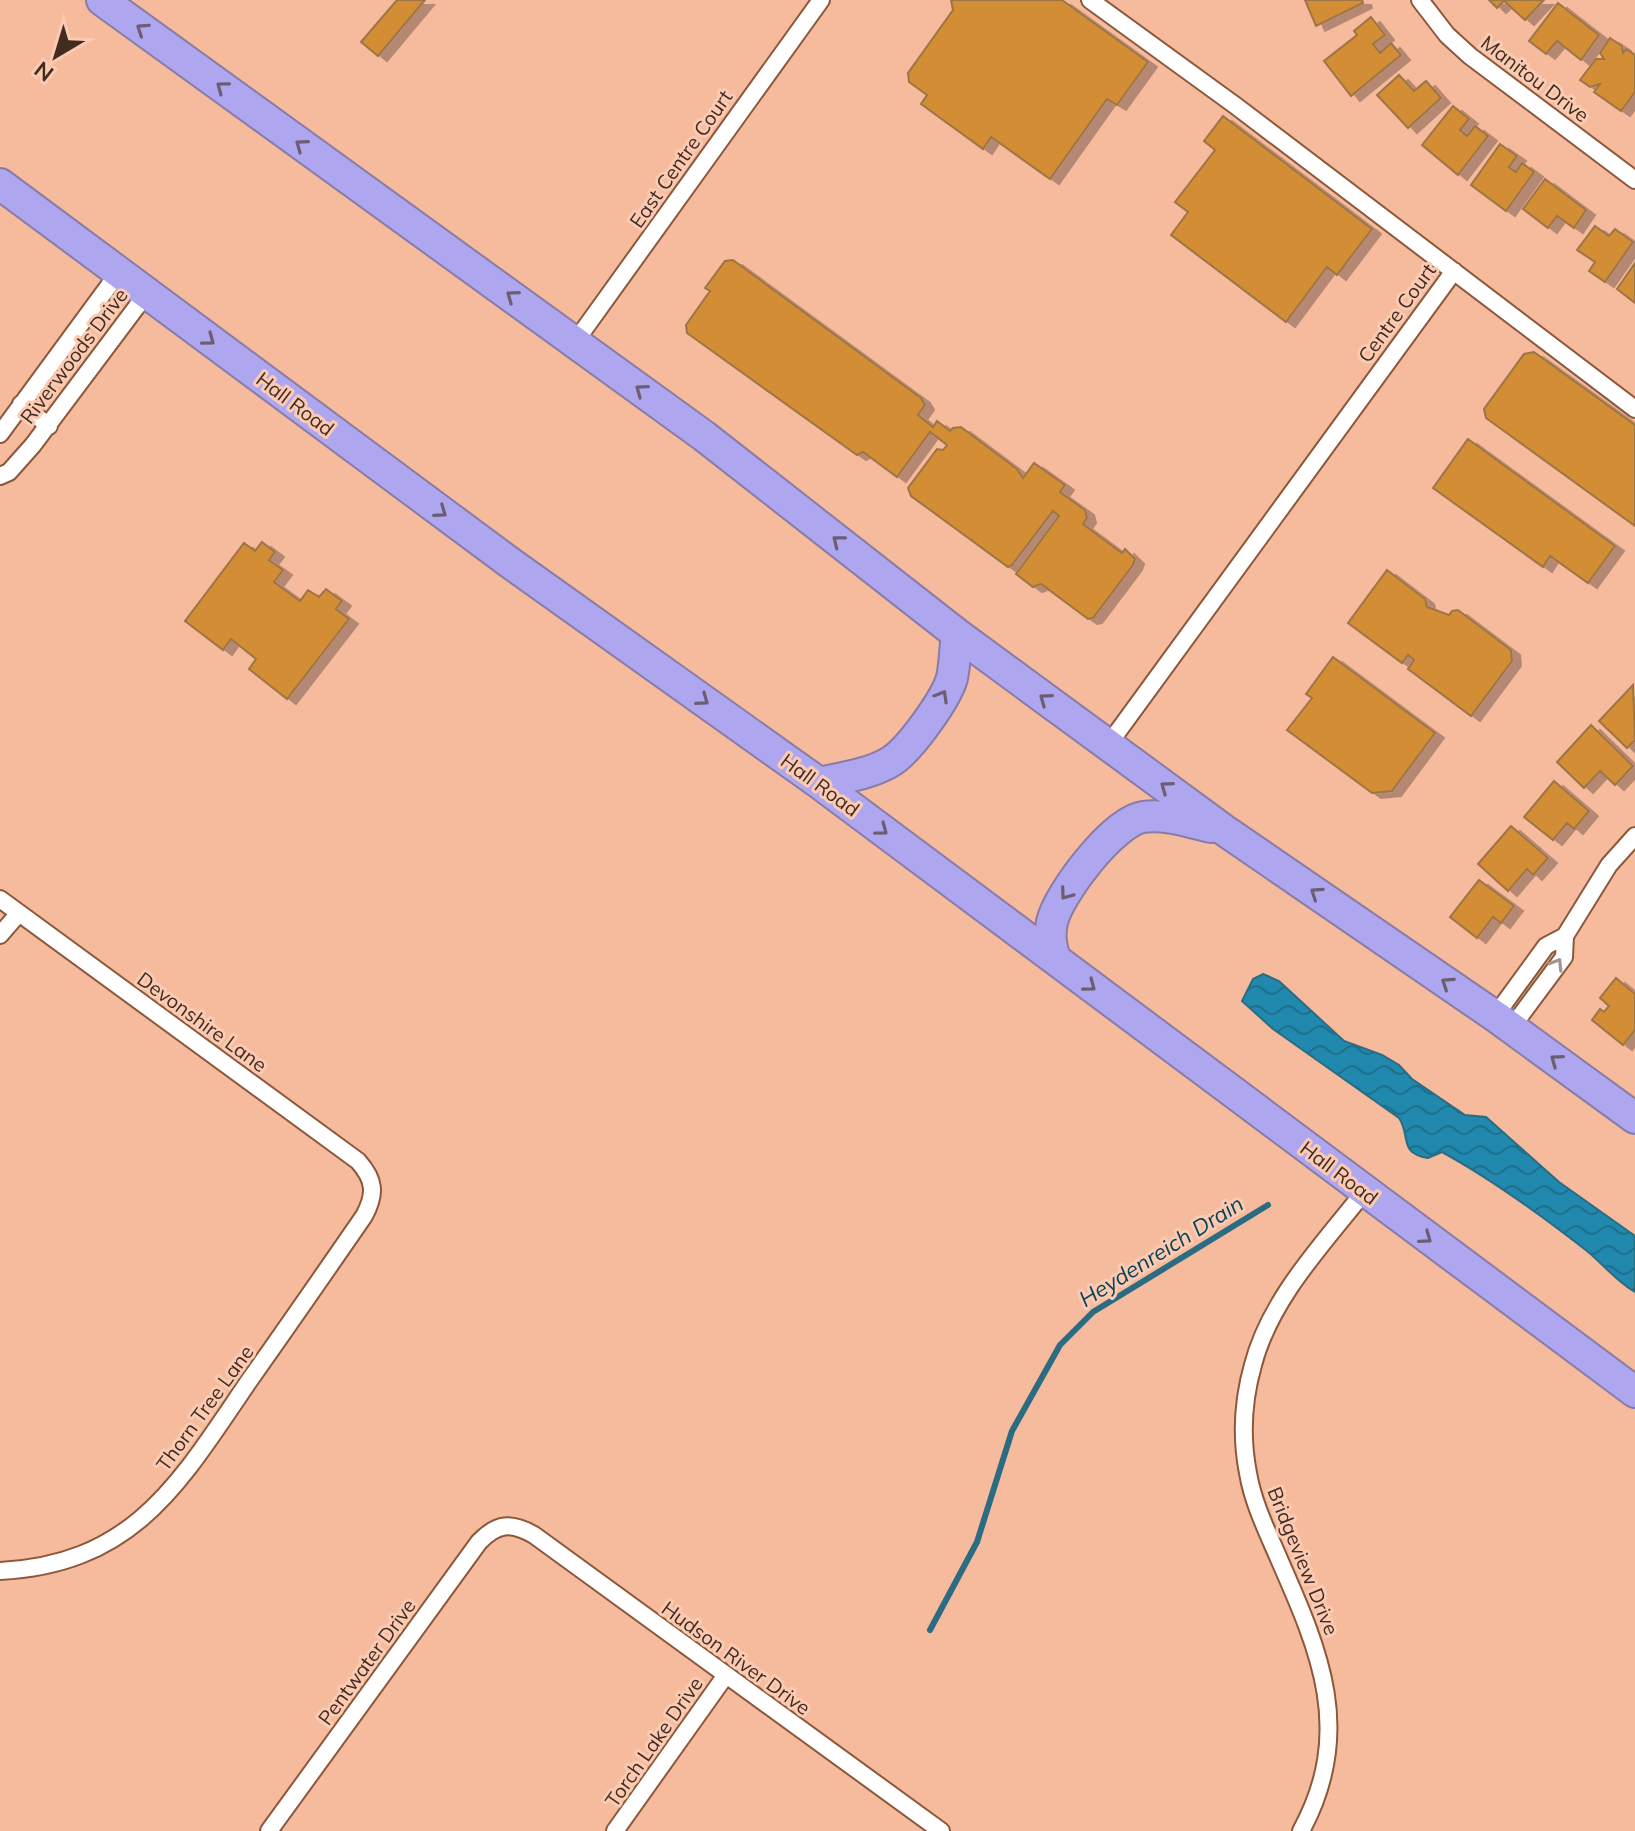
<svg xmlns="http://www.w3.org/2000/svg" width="1635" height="1831" font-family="Mulish,sans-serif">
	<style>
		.water { fill: url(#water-waves); stroke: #2b6c83; stroke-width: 2 }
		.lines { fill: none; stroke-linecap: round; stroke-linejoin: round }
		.stream { stroke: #2b6c83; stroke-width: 6 }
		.building { fill: #d38d34; stroke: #9d7446; stroke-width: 2; filter: url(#shadow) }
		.street-casing { stroke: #8c583c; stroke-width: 20 }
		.highway-casing { stroke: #887ca7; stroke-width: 34 }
		.street { stroke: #fff; stroke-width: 16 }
		.highway { stroke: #aea7f0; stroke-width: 30 }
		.oneway { stroke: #6d5d73 }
		.oneway2 { stroke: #a0958f }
		.labels { text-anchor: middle; stroke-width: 6; stroke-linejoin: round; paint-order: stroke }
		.street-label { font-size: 20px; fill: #422b1f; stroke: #fbcab2 }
		.water-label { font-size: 22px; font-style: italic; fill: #094257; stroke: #fbcab2 }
	</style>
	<defs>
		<pattern id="water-waves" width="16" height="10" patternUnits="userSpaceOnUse" patternTransform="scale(2)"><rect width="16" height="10" fill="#2188ae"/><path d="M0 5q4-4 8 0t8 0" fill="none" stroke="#1e6f8d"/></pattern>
		<filter id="shadow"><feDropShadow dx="9" dy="5" stdDeviation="0" flood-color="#0004"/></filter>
	</defs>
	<rect width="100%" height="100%" fill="#f6ba9c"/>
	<!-- water -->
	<path class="water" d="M 1263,974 L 1279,981 L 1344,1041 L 1382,1055 L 1399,1065 L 1412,1079 L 1465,1115 L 1486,1117 L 1559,1182 L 1635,1236 L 1635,1292 C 1617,1282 1603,1264 1587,1251 C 1541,1215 1493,1180 1442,1152 L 1428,1158 C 1398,1153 1411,1136 1399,1118 L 1273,1029 L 1242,1001 L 1253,979 Z"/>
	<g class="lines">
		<!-- stream -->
		<path class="stream" d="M 930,1630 L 977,1542 L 1012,1431 L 1060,1345 L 1093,1312 L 1268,1205"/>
	</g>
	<!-- building -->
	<path class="building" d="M 397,0 L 425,0 L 378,56 L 361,42 Z
		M 1062,0 L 1148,62 L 1117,105 L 1107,99 L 1050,179 L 991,137 L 983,149 L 921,104 L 927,95 L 909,82 L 908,73 L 953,10 L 951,0 Z
		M 1305,0 L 1362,0 L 1363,3 L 1316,26 Z
		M 1489,0 L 1544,0 L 1525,20 L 1504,1 L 1497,8 Z
		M 1558,3 L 1599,35 L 1581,60 L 1557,41 L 1546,54 L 1529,41 Z
		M 1371,17 L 1385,35 L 1373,44 L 1380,53 L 1391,43 L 1401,55 L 1351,96 L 1324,61 L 1357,35 L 1354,31 Z
		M 1610,38 L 1622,46 L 1623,53 L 1626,49 L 1635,55 L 1635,92 L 1621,111 L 1594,92 L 1600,84 L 1590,87 L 1580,80 L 1596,59 L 1604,59 L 1600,53 Z
		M 1399,75 L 1414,91 L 1426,81 L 1441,98 L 1408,128 L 1377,95 Z
		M 1453,106 L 1469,119 L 1460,130 L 1467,136 L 1475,126 L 1488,136 L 1458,175 L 1422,145 Z
		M 1223,116 L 1372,229 L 1337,275 L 1327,267 L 1286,322 L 1171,235 L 1188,212 L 1175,202 L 1215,150 L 1204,141 Z
		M 1500,144 L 1517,156 L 1509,167 L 1516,172 L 1522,163 L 1534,172 L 1506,211 L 1471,185 Z
		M 1545,179 L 1586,210 L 1574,228 L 1557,216 L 1548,228 L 1523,209 Z
		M 1595,226 L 1609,236 L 1615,229 L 1633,242 L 1605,282 L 1589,271 L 1595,262 L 1577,250 Z
		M 733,260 L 921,398 L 925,405 L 918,415 L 933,427 L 937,421 L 950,431 L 953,428 L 961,427 L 1017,469 L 1023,478 L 1034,463 L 1065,485 L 1060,492 L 1085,510 L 1087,518 L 1083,524 L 1122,553 L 1125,549 L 1135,559 L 1133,565 L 1093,618 L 1088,619 L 1041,584 L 1033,587 L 1016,574 L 1059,516 L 1053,511 L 1012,565 L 1008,567 L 911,496 L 908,488 L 937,449 L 943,450 L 947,445 L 930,432 L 897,477 L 863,452 L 857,455 L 687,333 L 686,325 L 710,291 L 705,288 L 725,261 Z
		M 1635,263 L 1635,303 L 1617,289 Z
		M 1534,352 L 1635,425 L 1635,526 L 1486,418 L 1484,409 L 1524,354 Z
		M 1468,439 L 1615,546 L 1588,583 L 1550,556 L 1543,567 L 1433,488 Z
		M 262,542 L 275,552 L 269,560 L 283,570 L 274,582 L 300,601 L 308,590 L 319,597 L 326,589 L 342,601 L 336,609 L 349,619 L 287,699 L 249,669 L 256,659 L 231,639 L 223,650 L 185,621 L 244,543 L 255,551 Z
		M 1387,570 L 1425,599 L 1427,607 L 1449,615 L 1452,611 L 1458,610 L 1511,650 L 1512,661 L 1471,716 L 1408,669 L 1414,660 L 1408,655 L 1402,663 L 1348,623 Z
		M 1333,657 L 1435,733 L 1392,791 L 1372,793 L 1287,730 L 1312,698 L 1306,694 Z
		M 1633,685 L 1635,740 L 1627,748 L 1599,721 Z
		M 1591,725 L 1633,766 L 1615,785 L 1600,771 L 1584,788 L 1557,762 Z
		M 1554,781 L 1589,811 L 1574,829 L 1567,823 L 1553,840 L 1524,817 Z
		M 1511,826 L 1548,858 L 1533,875 L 1527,869 L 1508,891 L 1478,864 Z
		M 1479,880 L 1514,906 L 1501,923 L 1493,917 L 1477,938 L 1450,917 Z
		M 1616,978 L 1635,994 L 1635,1030 L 1623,1045 L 1592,1020 L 1600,1009 L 1604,1012 L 1609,1006 L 1600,998 Z"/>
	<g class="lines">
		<defs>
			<path id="street" d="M 1090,0 L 1236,106 L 1635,409
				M 1420,0 L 1447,35 L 1470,56 L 1635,180
				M 575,342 L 821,0
				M 21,404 L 49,426
				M 0,434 L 119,272
				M 0,476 L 9,472 L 33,445 L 147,293
				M 1108,745 L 1454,271
				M 0,899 L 358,1161 C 375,1180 376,1194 364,1216 C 326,1271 288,1326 249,1381 C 180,1482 135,1564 0,1571
				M 0,935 L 19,913
				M 1565,936 L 1609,865 L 1635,836
				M 1495,1016 L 1546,946 L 1565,936 L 1564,957 L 1512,1027
				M 269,1831 L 479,1542 C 497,1523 511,1522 534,1535 L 941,1831
				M 615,1831 L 726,1675
				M 1301,1831 C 1355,1732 1320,1652 1279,1559 C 1267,1531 1253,1503 1248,1473 C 1241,1437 1243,1400 1253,1365 C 1270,1299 1323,1244 1364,1192"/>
			<path id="highway" d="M 102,0 L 704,436 L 957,634 L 1224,830 L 1495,1016 L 1635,1118
				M 0,184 L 509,562 L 819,783 L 1635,1392
				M 819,783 C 842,778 870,774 890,762 C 909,751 946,699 952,678 C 955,664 955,648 957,634
				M 1055,959 C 1051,946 1049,936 1052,922 C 1059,893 1113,822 1143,817 C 1166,814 1189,822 1211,827"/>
		</defs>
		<!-- street casing -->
		<use href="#street" class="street-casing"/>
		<!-- highway casing -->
		<use href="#highway" class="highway-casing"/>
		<!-- street -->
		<use href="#street" class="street"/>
		<!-- highway -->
		<use href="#highway" class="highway"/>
	</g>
	<!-- one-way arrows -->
	<defs><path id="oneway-chevron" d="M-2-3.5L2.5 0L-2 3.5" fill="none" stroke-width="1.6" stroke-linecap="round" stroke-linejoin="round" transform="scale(2)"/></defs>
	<g class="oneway">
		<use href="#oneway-chevron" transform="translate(142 29) rotate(-146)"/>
		<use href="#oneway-chevron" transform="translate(222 87) rotate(-143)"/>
		<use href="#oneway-chevron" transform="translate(301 145) rotate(-144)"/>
		<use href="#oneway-chevron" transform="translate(512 296) rotate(-144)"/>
		<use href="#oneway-chevron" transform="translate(209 340) rotate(37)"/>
		<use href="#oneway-chevron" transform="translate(641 390) rotate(-144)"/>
		<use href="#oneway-chevron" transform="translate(441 512) rotate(36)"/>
		<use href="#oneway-chevron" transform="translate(838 541) rotate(-142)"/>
		<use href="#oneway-chevron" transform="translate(942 696) rotate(-60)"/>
		<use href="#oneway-chevron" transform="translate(1045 699) rotate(-144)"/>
		<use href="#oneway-chevron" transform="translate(703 700) rotate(36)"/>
		<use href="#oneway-chevron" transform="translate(1166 787) rotate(-144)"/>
		<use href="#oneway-chevron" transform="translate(882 830) rotate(37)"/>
		<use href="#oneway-chevron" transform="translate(1316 893) rotate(-146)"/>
		<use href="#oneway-chevron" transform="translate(1066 894) rotate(126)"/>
		<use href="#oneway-chevron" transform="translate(1447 983) rotate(-146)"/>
		<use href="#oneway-chevron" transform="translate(1090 986) rotate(37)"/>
		<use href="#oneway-chevron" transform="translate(1556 1060) rotate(-144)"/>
		<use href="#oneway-chevron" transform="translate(1426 1238) rotate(36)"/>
	</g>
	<use class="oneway2" href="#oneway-chevron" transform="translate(1557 964) rotate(-58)"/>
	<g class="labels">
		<!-- street labels -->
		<g class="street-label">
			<text transform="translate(1535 79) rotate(37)" y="7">Manitou Drive</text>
			<text transform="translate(681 159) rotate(-55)" y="7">East Centre Court</text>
			<text transform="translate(1397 313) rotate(-54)" y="7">Centre Court</text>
			<text transform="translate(74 356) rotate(-53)" y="7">Riverwoods Drive</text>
			<text transform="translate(295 404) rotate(37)" y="7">Hall Road</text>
			<text transform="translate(820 785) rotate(36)" y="7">Hall Road</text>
			<text transform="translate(202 1022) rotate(36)" y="7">Devonshire Lane</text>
			<text transform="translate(1339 1173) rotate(37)" y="7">Hall Road</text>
			<text transform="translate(205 1408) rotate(-54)" y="7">Thorn Tree Lane</text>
			<text transform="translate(1303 1561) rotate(68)" y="7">Bridgeview Drive</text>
			<text transform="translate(736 1658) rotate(36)" y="7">Hudson River Drive</text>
			<text transform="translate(367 1662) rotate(-54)" y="7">Pentwater Drive</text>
			<text transform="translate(654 1742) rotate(-55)" y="7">Torch Lake Drive</text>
		</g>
		<!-- water labels -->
		<g class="water-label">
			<text transform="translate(1161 1251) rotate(-32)" y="8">Heydenreich Drain</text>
		</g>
	</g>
	<!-- north arrow -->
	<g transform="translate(56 56) rotate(218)" stroke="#fbcab2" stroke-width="6" paint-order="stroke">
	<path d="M0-6L14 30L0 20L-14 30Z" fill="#422b1f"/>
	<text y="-12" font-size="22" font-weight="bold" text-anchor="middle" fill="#422b1f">N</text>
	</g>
</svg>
